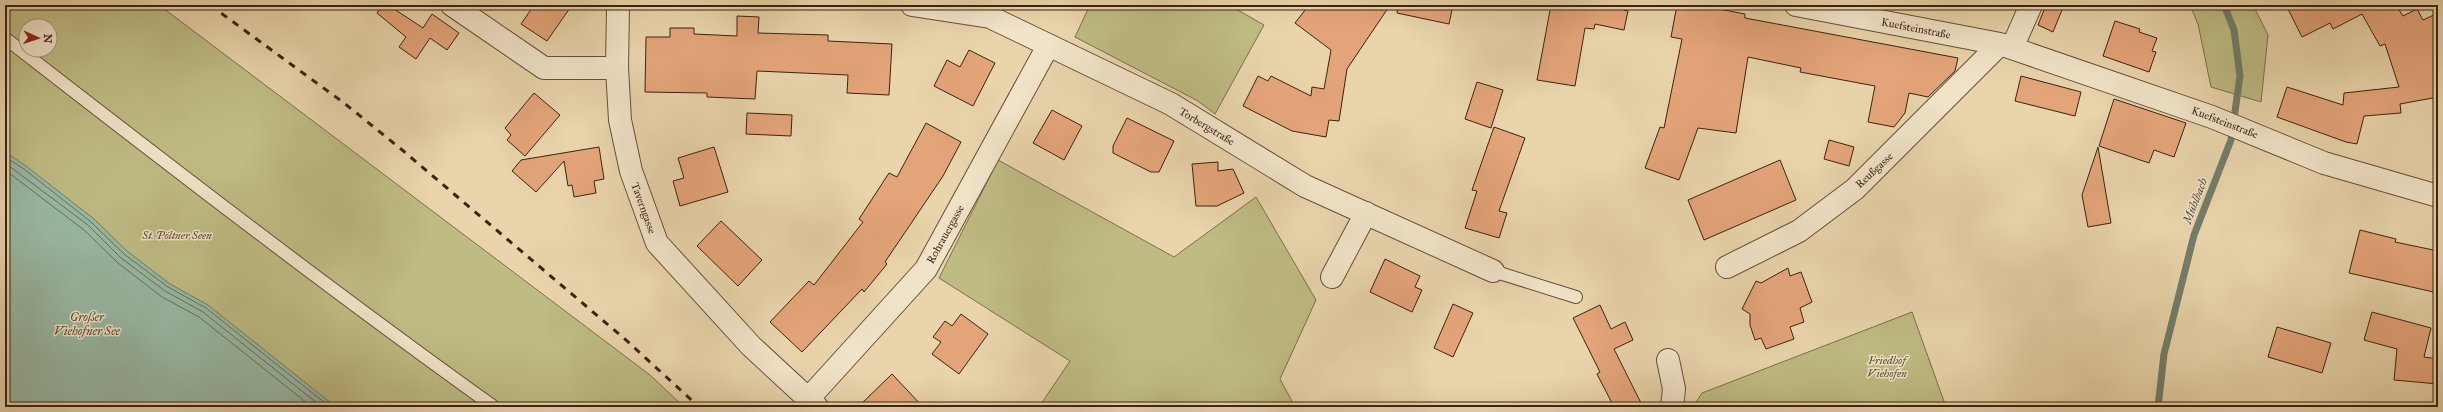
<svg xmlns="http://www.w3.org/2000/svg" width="2443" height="412" font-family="'IM FELL Great Primer',serif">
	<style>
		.green { fill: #bebb83; stroke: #7c6f4a; fill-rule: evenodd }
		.water { fill: #98b9a5; stroke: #727d6a }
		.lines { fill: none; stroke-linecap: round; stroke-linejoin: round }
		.shore { stroke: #696e5c; stroke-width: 1 }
		.stream { stroke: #727d6a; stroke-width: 7 }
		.building { fill: #e4a479; stroke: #3a2312 }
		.service-casing { stroke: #664f38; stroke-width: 14 }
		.minor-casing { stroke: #664f38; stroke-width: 24 }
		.service { stroke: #f1e3c8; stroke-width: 12 }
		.minor { stroke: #f1e3c8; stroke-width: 22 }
		.rail { stroke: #3a2312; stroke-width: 3; stroke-dasharray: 7 7; stroke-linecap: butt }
		.labels { text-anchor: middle; stroke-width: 3; stroke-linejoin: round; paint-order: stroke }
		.street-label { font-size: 11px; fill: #3a2312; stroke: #f1e3c8 }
		.park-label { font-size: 11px; font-style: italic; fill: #5b492e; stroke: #f1e3c8 }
		.water-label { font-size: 12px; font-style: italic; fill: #524837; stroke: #f1e3c8 }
	</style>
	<rect width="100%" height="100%" fill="#e9d4ab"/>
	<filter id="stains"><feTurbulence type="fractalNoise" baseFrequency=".005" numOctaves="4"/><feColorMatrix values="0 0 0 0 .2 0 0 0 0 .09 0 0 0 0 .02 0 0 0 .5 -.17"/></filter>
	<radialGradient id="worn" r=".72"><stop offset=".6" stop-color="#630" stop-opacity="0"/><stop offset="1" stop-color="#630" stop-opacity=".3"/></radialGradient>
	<!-- green -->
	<path class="green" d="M 5,5 L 159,5 L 650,375 L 684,407 L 5,407 ZM 26,26 L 50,26 L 50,50 L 26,50 Z
		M 1090,5 L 1229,5 L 1264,25 L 1215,114 L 1198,101 L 1075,37 Z
		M 2190,5 L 2253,5 L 2268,35 L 2261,102 L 2211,87 L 2198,24 Z
		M 998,160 L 1174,257 L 1256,197 L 1316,300 L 1280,379 L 1295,407 L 1039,407 L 1070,361 L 939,278 Z
		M 1912,312 L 1946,407 L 1693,407 L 1702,393 Z"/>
	<!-- water -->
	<path class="water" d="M 5,152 L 26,166 L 94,219 L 127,251 L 170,284 L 208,305 L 336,407 L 5,407 Z"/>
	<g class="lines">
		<!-- shore -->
		<path class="shore" d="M 5,157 L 24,169 L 91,222 L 124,254 L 168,287 L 206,308 L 330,407
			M 5,163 L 88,225 L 121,258 L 165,291 L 203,312 L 322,407
			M 5,170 L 84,230 L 118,263 L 162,297 L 199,317 L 312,407"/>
		<!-- stream -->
		<path class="stream" d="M 2158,407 L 2164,354 L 2194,235 L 2231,140 L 2240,76 L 2234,30 L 2224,5"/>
	</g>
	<!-- building -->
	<path class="building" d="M 383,5 L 388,5 L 423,28 L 432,14 L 459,33 L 447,50 L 430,38 L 416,59 L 399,47 L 406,37 L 377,13 Z
		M 534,5 L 572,5 L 547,41 L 521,24 Z
		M 1309,5 L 1390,5 L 1347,69 L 1339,121 L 1329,120 L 1326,137 L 1292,131 L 1243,106 L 1258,76 L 1268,81 L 1271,76 L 1311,96 L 1312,87 L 1324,89 L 1331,50 L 1295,23 Z
		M 1398,5 L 1453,5 L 1449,24 L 1397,13 Z
		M 1551,5 L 1625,5 L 1624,10 L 1628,11 L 1624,30 L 1595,24 L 1594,29 L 1585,28 L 1575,86 L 1537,80 Z
		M 1677,5 L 1698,5 L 1745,14 L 1745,18 L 1958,58 L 1955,71 L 1928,97 L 1909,93 L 1905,113 L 1894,127 L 1868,122 L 1875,86 L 1800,72 L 1801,68 L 1748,57 L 1736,133 L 1698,128 L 1679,180 L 1645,168 L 1660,127 L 1664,128 L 1682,39 L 1671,37 Z
		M 2046,5 L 2064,5 L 2053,32 L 2038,25 Z
		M 2286,5 L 2396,5 L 2403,16 L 2417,9 L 2423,20 L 2438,13 L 2438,97 L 2400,104 L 2401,113 L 2364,116 L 2357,144 L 2346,142 L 2277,117 L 2287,87 L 2343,105 L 2344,93 L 2399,87 L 2385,44 L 2380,46 L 2362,14 L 2333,29 L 2330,23 L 2302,37 Z
		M 737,16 L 759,17 L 758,33 L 828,35 L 828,41 L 892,44 L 889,95 L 847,93 L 848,75 L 757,71 L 755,99 L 707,97 L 707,93 L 645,92 L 646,37 L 670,37 L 670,28 L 694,28 L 694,34 L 737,36 Z
		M 2115,21 L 2140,29 L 2139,32 L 2157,38 L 2152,51 L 2156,52 L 2149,72 L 2103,56 Z
		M 969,50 L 995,63 L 973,106 L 934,86 L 947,60 L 960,67 Z
		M 2021,76 L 2081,92 L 2075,116 L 2015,101 Z
		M 1477,82 L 1503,90 L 1491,128 L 1465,119 Z
		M 534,93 L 560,115 L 525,156 L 507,140 L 511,135 L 505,128 Z
		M 2114,99 L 2186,123 L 2174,157 L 2154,150 L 2149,163 L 2099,146 Z
		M 1052,110 L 1082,126 L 1064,160 L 1033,143 Z
		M 747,113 L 792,115 L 791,136 L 746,134 Z
		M 1127,118 L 1174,141 L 1159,172 L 1151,172 L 1113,153 L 1113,146 Z
		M 926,123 L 961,142 L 943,176 L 885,262 L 887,264 L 864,292 L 862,289 L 802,352 L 770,322 L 809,281 L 814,285 L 863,222 L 859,219 L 889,173 L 897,177 Z
		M 1494,127 L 1525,138 L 1499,211 L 1507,213 L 1499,238 L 1465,228 L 1477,191 L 1472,190 Z
		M 1829,140 L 1854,147 L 1849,166 L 1824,159 Z
		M 599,147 L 604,179 L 594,181 L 596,193 L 574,197 L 572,185 L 568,186 L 564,161 L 536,192 L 512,171 L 521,160 Z
		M 714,147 L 728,192 L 680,206 L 673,181 L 684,178 L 678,158 Z
		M 2098,147 L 2111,223 L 2088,227 L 2082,195 Z
		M 1780,160 L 1796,200 L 1704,240 L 1688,200 Z
		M 1218,162 L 1218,171 L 1233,169 L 1244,193 L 1217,206 L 1196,206 L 1192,164 Z
		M 721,221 L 762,260 L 738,286 L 697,246 Z
		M 2360,230 L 2396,239 L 2395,242 L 2438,251 L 2438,293 L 2349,273 Z
		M 1385,259 L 1420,276 L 1415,287 L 1422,290 L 1412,312 L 1370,292 Z
		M 1788,268 L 1790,276 L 1801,272 L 1812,302 L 1800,308 L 1804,322 L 1790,327 L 1794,339 L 1766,349 L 1761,338 L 1755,340 L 1750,325 L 1750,314 L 1742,309 L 1756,281 L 1761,283 Z
		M 1453,304 L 1473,313 L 1453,357 L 1434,348 Z
		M 1600,305 L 1611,329 L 1625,322 L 1633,340 L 1614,349 L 1643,407 L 1614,407 L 1597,374 L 1600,372 L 1573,318 Z
		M 2372,312 L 2431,328 L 2424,357 L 2438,359 L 2438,384 L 2394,380 L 2397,349 L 2364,340 Z
		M 961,314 L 988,334 L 959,374 L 932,354 L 941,342 L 933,337 L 945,321 L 952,326 Z
		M 2277,327 L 2331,343 L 2322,373 L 2268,357 Z
		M 892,374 L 923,407 L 858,407 Z"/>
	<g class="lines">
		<defs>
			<path id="service" d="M 5,38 C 166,163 328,288 494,407
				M 1493,271 L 1576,297"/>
			<path id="minor" d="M 452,5 L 544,68 L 617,68
				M 618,5 L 617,68 L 620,120 L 631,171 L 657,243 L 751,346 L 817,407
				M 912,5 L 990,17 L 1171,104 L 1305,186 L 1493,271
				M 1796,5 L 2000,44 L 2212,117 L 2324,163 L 2438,196
				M 2012,48 L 2031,5
				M 1727,267 L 1799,231 L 1855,189 L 2000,44
				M 1332,277 L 1366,213
				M 1668,360 L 1674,389 L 1672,407
				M 809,398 L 926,269 L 1048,46"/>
		</defs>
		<!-- service casing -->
		<use href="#service" class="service-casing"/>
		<!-- minor casing -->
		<use href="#minor" class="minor-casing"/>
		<!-- service -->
		<use href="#service" class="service"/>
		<!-- minor -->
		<use href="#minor" class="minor"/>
		<!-- rail -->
		<path class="rail" d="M 210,5 L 344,103 L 401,149 L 626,340 L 699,407"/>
	</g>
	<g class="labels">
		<!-- street labels -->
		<g class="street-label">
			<text transform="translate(1916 28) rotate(11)" y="4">Kuefsteinstraße</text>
			<text transform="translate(2225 122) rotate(21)" y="4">Kuefsteinstraße</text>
			<text transform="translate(1207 126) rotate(31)" y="4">Torbergstraße</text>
			<text transform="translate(1874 170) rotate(-43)" y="4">Reußgasse</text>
			<text transform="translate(644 208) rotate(70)" y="4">Taverngasse</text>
			<text transform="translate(945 234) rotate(-61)" y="4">Rohrauergasse</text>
		</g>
		<!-- park labels -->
		<g class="park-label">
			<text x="177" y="239">St. Pöltner Seen</text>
			<text x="1887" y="364">Friedhof<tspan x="1887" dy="13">Viehofen</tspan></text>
		</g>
		<!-- water labels -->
		<g class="water-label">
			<text transform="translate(2195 201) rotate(-69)" y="4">Mühlbach</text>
			<text x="87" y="321">Großer<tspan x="87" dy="14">Viehofner See</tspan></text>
		</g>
	</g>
	<!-- margin -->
	<rect width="2443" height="412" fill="none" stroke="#e9d4ab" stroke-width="20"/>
	<rect x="6" y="6" width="2431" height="400" fill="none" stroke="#3a2312" stroke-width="2"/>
	<rect x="10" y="10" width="2423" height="392" fill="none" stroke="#3a2312"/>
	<!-- north arrow -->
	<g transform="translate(38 38) rotate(93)"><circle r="19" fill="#f1e3c8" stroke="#a8967f"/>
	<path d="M0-3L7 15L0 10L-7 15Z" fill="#8f2418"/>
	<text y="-6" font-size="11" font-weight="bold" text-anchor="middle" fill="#3a2312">N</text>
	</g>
	<rect width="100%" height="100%" filter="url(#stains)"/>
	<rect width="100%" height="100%" fill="url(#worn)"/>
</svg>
